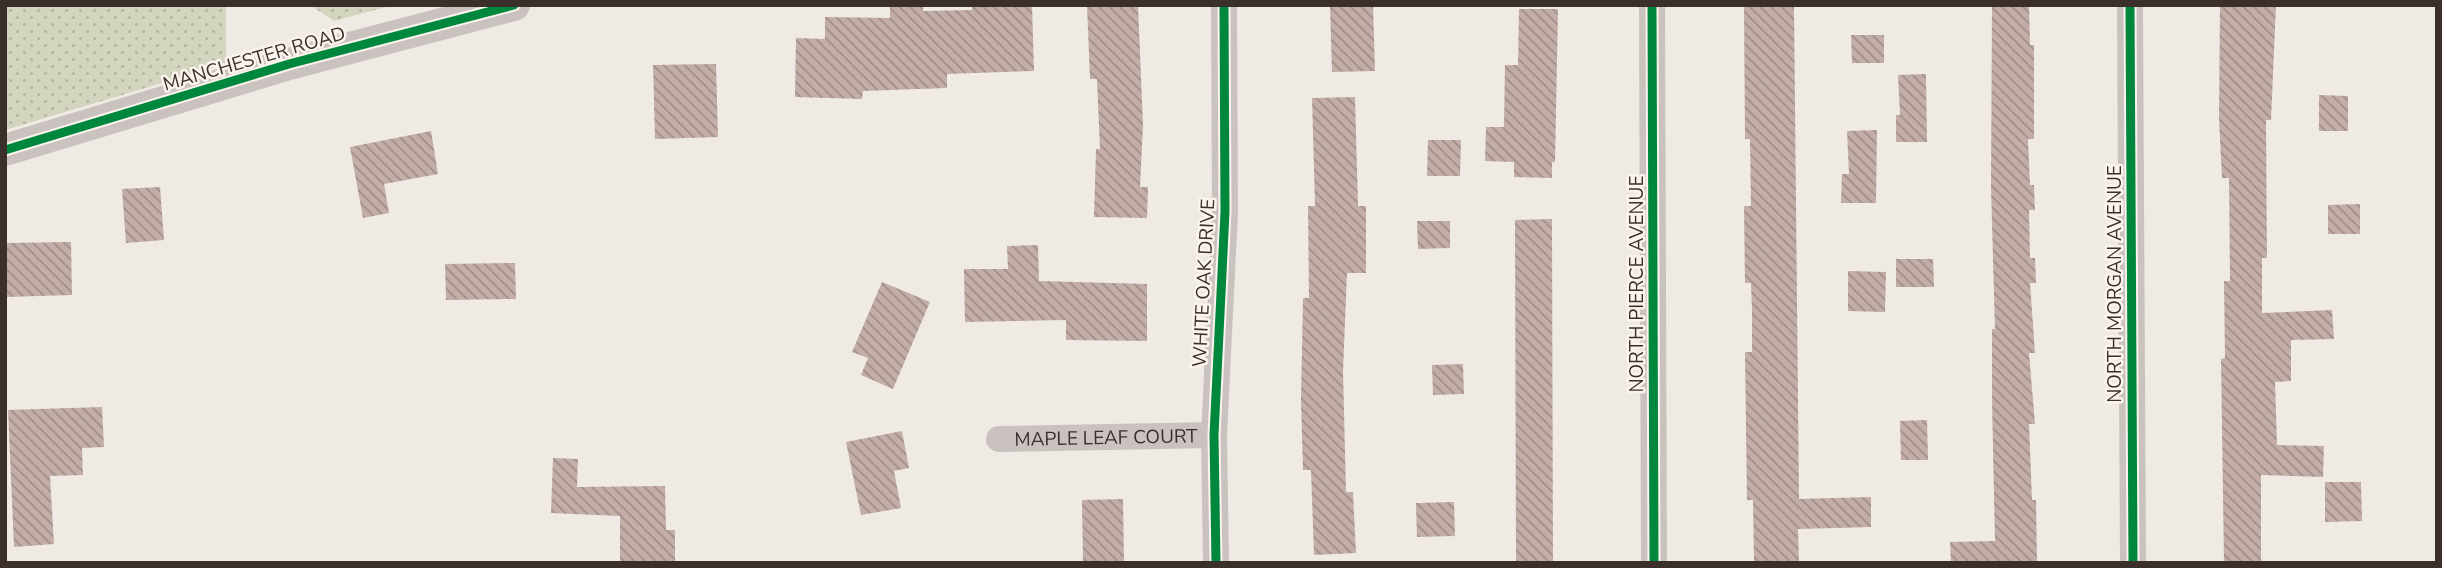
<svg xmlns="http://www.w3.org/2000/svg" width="2442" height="568" font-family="'Nunito Sans',sans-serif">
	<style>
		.grass { fill: url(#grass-dots) }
		.building { fill: url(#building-back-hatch) }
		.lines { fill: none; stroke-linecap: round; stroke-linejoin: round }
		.minor { stroke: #c9c2be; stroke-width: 26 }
		.tertiary { stroke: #c9c2be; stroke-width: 32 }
		.cycleway-casing { stroke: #fbf4ee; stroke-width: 13 }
		.cycleway { stroke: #00873e; stroke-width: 9 }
		.labels { text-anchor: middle; stroke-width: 5; stroke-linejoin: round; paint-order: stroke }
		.street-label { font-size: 19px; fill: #3b2f2b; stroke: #fbf4ee }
	</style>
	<defs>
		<pattern id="grass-dots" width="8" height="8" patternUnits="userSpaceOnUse" patternTransform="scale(1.75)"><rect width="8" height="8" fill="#d3d5bf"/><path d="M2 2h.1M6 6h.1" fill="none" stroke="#b6b7a4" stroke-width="1.8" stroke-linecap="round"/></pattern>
		<pattern id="building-back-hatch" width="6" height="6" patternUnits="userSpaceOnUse" patternTransform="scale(1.75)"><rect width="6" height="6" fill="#c3ada7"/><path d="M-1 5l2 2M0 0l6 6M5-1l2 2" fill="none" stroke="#a08d88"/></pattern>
	</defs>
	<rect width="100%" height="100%" fill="#f0eae5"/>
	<!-- grass -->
	<path class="grass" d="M 5,5 L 226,5 L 226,64 L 5,130 Z
		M 310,5 L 394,5 L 334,21 Z"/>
	<!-- building -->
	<path class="building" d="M 890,5 L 923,5 L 923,11 L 972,10 L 972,5 L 1032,5 L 1034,71 L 947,74 L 947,88 L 863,91 L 862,99 L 795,97 L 796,38 L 825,39 L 825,17 L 890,18 Z
		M 1087,5 L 1138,5 L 1143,125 L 1140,187 L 1148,187 L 1147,218 L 1094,217 L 1096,149 L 1100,149 L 1097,79 L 1090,79 Z
		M 1330,5 L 1373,5 L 1375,71 L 1332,72 Z
		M 1744,5 L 1794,5 L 1799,499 L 1871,497 L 1871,527 L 1798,529 L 1799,563 L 1754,563 L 1753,500 L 1747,500 L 1745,352 L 1752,352 L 1752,309 L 1751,283 L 1745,283 L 1744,206 L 1751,206 L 1750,139 L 1745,139 Z
		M 1992,5 L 2029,5 L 2030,45 L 2034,45 L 2034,139 L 2028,139 L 2030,185 L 2034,185 L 2035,210 L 2029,210 L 2030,258 L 2035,258 L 2036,283 L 2030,283 L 2035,353 L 2029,353 L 2035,424 L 2029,424 L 2032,500 L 2036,500 L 2037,563 L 1951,563 L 1950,542 L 1995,541 L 1992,400 L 1992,329 L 1995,329 L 1991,187 Z
		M 2220,5 L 2276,5 L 2271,120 L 2266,120 L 2267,258 L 2262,258 L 2262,313 L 2332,310 L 2334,339 L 2291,340 L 2291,381 L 2275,382 L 2277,445 L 2324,446 L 2323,477 L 2261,475 L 2261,563 L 2224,563 L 2221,359 L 2225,358 L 2224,281 L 2230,281 L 2229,178 L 2222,178 L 2219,119 Z
		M 1519,9 L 1558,9 L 1555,162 L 1552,162 L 1552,178 L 1514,177 L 1514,162 L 1485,161 L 1486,127 L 1504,127 L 1505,65 L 1518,65 Z
		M 1851,35 L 1884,35 L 1884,63 L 1852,63 Z
		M 716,64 L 718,137 L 655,139 L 653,65 Z
		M 1926,74 L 1927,142 L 1896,142 L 1896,115 L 1900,115 L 1898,75 Z
		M 2319,95 L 2348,96 L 2348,131 L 2319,131 Z
		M 1355,97 L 1358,206 L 1366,206 L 1366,273 L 1347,273 L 1343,372 L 1346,492 L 1353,492 L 1356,553 L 1314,555 L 1311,470 L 1303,470 L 1301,400 L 1303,298 L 1309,298 L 1308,206 L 1315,206 L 1312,98 Z
		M 1877,130 L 1876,203 L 1841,203 L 1842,174 L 1849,174 L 1847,131 Z
		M 431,131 L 438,174 L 384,184 L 389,213 L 363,218 L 350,147 Z
		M 1428,140 L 1461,140 L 1460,176 L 1427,176 Z
		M 160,187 L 164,240 L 126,243 L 122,189 Z
		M 2360,204 L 2360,234 L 2328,234 L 2328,205 Z
		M 1552,219 L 1553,563 L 1516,563 L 1515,220 Z
		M 1417,221 L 1450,221 L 1450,248 L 1418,249 Z
		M 71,242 L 72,295 L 5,297 L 5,243 Z
		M 1038,245 L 1039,281 L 1147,284 L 1147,341 L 1066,340 L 1066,320 L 965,322 L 964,269 L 1008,269 L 1007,246 Z
		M 1896,259 L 1933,259 L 1934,287 L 1896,287 Z
		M 515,263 L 516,299 L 446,300 L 445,264 Z
		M 1848,271 L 1886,272 L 1885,312 L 1848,311 Z
		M 882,282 L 930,302 L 893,389 L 861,375 L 868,358 L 852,352 Z
		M 1463,364 L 1464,394 L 1433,395 L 1432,365 Z
		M 102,407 L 104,447 L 82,448 L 83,475 L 50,476 L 54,544 L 14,547 L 8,410 Z
		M 1927,420 L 1928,460 L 1901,460 L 1900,421 Z
		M 902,431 L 909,468 L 894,471 L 901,508 L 861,515 L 846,442 Z
		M 553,458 L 578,459 L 577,487 L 665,486 L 666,530 L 675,530 L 675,563 L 620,563 L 620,516 L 551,513 Z
		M 2325,482 L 2361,482 L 2362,521 L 2325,522 Z
		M 1123,499 L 1124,563 L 1083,563 L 1082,500 Z
		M 1454,502 L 1455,536 L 1417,537 L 1416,503 Z"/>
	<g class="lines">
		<!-- minor -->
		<g class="minor">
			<path d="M 1652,5 L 1654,563"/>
			<path d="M 2130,5 L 2133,563"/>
			<path id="s1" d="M 999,439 L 1214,435"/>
			<path d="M 1216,563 L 1214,435 L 1225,212 L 1224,5"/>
		</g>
		<!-- tertiary -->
		<path class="tertiary" d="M 5,150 L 289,64 L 514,5"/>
		<defs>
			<path id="cycleway" d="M 1652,5 L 1654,563
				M 2130,5 L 2133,563
				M 5,150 L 289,64 L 514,5
				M 1216,563 L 1214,435 L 1225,212 L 1224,5"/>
		</defs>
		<!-- cycleway casing -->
		<use href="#cycleway" class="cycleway-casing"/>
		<!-- cycleway -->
		<use href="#cycleway" class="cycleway"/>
	</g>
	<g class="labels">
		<!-- street labels -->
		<g class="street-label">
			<text transform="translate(254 58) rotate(-16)" y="7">MANCHESTER ROAD</text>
			<text transform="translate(1203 283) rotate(-87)" y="7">WHITE OAK DRIVE</text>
			<text transform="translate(1636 284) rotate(-90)" y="7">NORTH PIERCE AVENUE</text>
			<text transform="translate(2114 284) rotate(-90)" y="7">NORTH MORGAN AVENUE</text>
			<text dy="7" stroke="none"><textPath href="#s1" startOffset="107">MAPLE LEAF COURT</textPath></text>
		</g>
	</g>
	<!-- border -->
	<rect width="2442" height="568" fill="none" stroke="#3b2f2b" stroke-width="14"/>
</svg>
